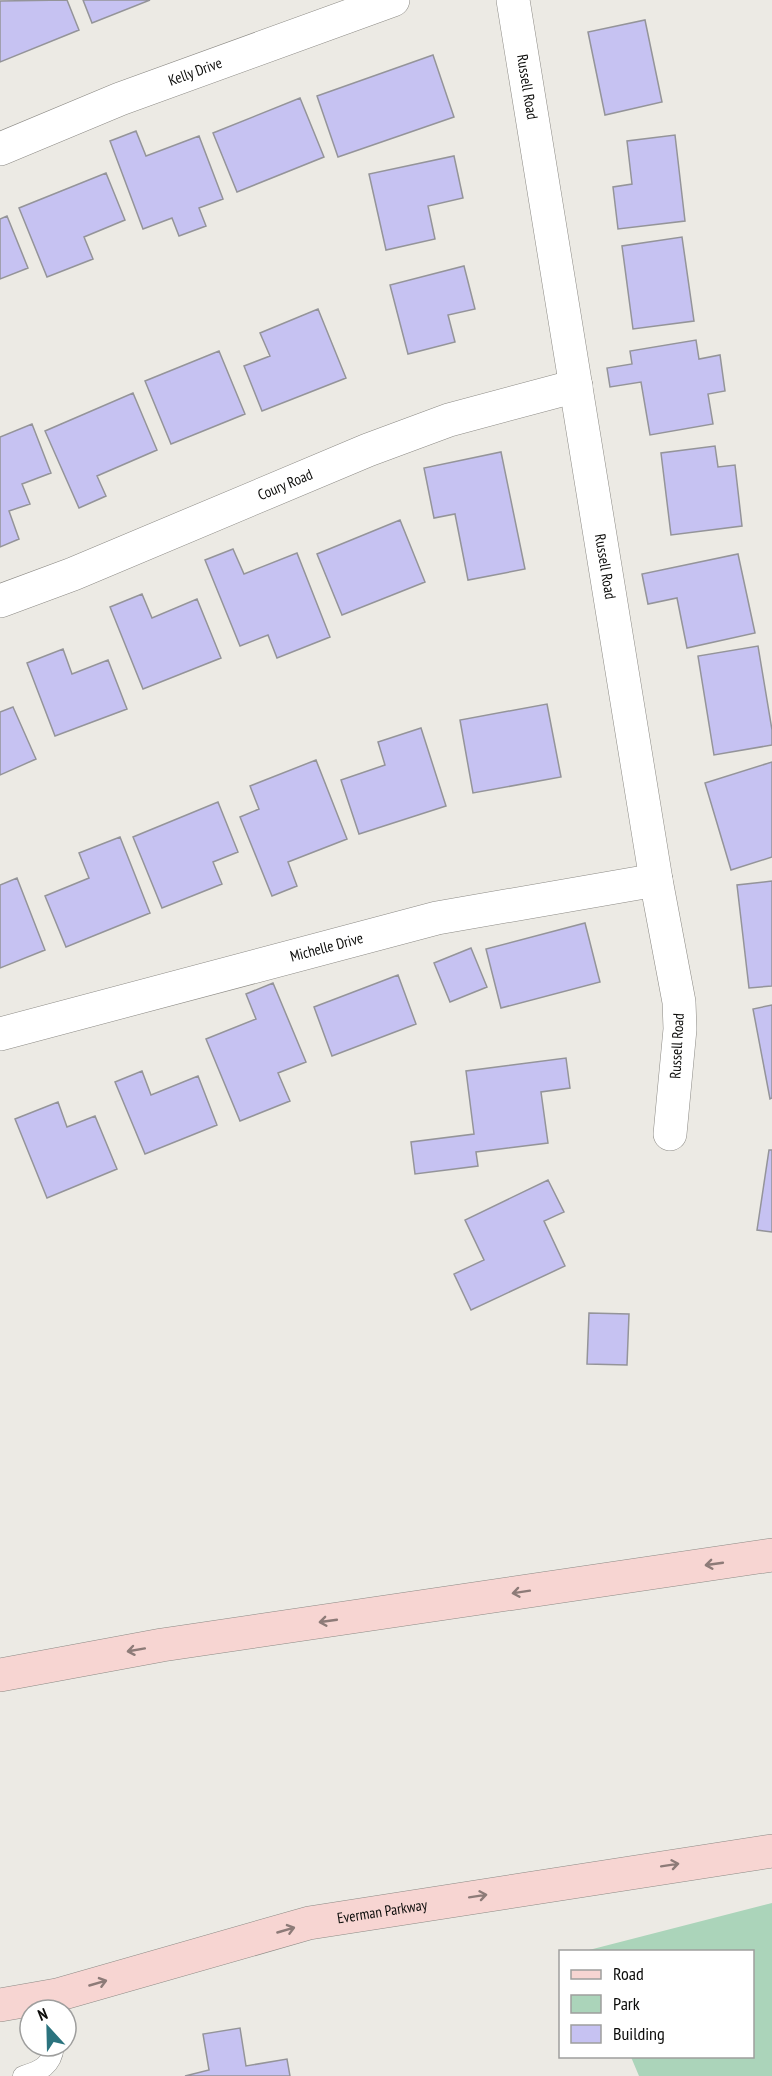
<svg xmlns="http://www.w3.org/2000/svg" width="772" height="2076" font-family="'PT Sans Narrow',sans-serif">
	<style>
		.green { fill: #abd4ba }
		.building { fill: #c6c2f2; stroke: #949499; stroke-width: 1.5 }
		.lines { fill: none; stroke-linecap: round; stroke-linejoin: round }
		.lane-casing { stroke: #8c8a85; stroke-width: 21 }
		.street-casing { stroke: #8c8a85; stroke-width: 34 }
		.secondary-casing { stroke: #8c8a85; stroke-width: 34 }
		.lane { stroke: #fff; stroke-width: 20 }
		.street { stroke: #fff; stroke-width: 33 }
		.secondary { stroke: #f7d5d2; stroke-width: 33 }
		.oneway { stroke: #8d7b78 }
		.labels { text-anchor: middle; stroke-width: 6; stroke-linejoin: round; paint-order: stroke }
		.street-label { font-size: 15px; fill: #0c0c0a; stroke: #fff }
	</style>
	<rect width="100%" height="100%" fill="#eceae4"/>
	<!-- green -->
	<path class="green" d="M 772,1903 L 772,2076 L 639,2076 L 631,2057 L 752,2056 L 752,1952 L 589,1950 Z"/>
	<!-- building -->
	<path class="building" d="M 67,0 L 79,30 L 0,62 L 0,1 Z
		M 83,0 L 150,0 L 92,23 Z
		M 645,20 L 662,102 L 605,115 L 588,32 Z
		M 433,55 L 454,117 L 338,157 L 317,96 Z
		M 300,98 L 324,157 L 237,192 L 213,133 Z
		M 136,131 L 146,156 L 199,136 L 223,199 L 199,208 L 206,226 L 179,236 L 172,218 L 143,229 L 110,141 Z
		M 675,135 L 685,221 L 618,229 L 613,187 L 632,184 L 627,141 Z
		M 454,156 L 463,198 L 428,206 L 435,239 L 386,250 L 369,174 Z
		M 106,173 L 125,220 L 84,237 L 93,259 L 47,277 L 19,208 Z
		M 7,216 L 28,268 L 0,279 L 0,219 Z
		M 682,237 L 694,321 L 633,329 L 622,246 Z
		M 464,266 L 475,309 L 448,315 L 455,342 L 408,354 L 390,285 Z
		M 318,309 L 346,378 L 262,411 L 244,366 L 270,356 L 260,333 Z
		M 696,340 L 699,359 L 720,355 L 725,391 L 708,394 L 713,424 L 650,435 L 641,382 L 610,387 L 607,368 L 632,364 L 630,351 Z
		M 219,351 L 245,414 L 171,444 L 145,381 Z
		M 133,393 L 157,450 L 97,476 L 106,496 L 79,508 L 45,431 Z
		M 32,424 L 51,473 L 22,484 L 30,504 L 9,511 L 19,539 L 0,547 L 0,437 Z
		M 715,446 L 718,467 L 735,465 L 742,526 L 671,535 L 661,453 Z
		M 501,452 L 525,569 L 468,580 L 455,514 L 434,518 L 424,468 Z
		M 400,520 L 425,582 L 342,615 L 317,554 Z
		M 233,549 L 244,574 L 297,553 L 330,637 L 277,658 L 268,635 L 240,646 L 205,560 Z
		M 738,554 L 755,633 L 687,648 L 677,598 L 648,604 L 642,574 Z
		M 142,594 L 152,618 L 197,599 L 221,658 L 143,689 L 110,607 Z
		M 758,646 L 772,730 L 772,745 L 714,755 L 698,656 Z
		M 63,649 L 72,674 L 108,660 L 127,709 L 55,736 L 27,663 Z
		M 547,704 L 561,777 L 473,793 L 460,720 Z
		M 13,707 L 36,759 L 0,775 L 0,712 Z
		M 421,728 L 446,806 L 359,834 L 341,780 L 385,765 L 378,742 Z
		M 316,760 L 347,839 L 288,862 L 297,886 L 272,896 L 240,817 L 259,809 L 250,786 Z
		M 772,762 L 772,857 L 731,870 L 705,783 Z
		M 218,802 L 238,852 L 213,862 L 222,884 L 162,908 L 133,837 Z
		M 120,837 L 150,913 L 66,947 L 45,896 L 89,878 L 79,853 Z
		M 17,878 L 45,950 L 0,968 L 0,885 Z
		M 772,881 L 772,986 L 749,988 L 737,885 Z
		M 585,923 L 600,982 L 501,1008 L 486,949 Z
		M 471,948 L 487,987 L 450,1002 L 434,963 Z
		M 398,975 L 416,1024 L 332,1056 L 314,1007 Z
		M 273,983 L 306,1062 L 278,1073 L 290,1101 L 240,1121 L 206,1039 L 256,1019 L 246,994 Z
		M 772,1005 L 772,1098 L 770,1099 L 753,1009 Z
		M 566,1058 L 570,1088 L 541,1092 L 548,1143 L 476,1152 L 478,1166 L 415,1174 L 411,1142 L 474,1134 L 466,1071 Z
		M 142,1071 L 151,1095 L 198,1076 L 217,1125 L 145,1154 L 115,1082 Z
		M 58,1102 L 67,1127 L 95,1116 L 117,1169 L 47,1198 L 15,1119 Z
		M 769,1150 L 772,1150 L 772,1232 L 757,1230 Z
		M 548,1180 L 564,1212 L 544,1221 L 565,1266 L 471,1310 L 454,1274 L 484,1260 L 465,1220 Z
		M 589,1313 L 629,1314 L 627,1365 L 587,1364 Z
		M 240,2028 L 246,2066 L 287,2059 L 290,2076 L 185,2076 L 209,2070 L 203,2034 Z"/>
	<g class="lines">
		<defs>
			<path id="lane" d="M 23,2076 C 40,2071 52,2066 54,2046"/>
			<g id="street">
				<path id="s1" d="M 513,0 L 656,880 L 679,1002 L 680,1029 L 670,1134"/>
				<path id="s2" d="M 0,149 L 120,99 L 393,0"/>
				<path id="s3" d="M 0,601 L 73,574 L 368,450 L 449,420 L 576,386"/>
				<path id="s4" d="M 0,1034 L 437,918 L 656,880"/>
			</g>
			<g id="secondary">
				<path d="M 0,1675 L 162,1645 L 772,1555"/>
				<path id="s5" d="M 0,2005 L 57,1995 L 309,1923 L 772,1851"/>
			</g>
		</defs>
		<!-- lane casing -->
		<use href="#lane" class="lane-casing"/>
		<!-- street casing -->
		<use href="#street" class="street-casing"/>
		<!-- secondary casing -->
		<use href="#secondary" class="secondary-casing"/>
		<!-- lane -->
		<use href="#lane" class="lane"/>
		<!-- street -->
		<use href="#street" class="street"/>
		<!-- secondary -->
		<use href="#secondary" class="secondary"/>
	</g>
	<!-- one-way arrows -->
	<defs><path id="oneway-shaft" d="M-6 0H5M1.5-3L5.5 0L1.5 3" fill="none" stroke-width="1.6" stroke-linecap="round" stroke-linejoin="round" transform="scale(1.5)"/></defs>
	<g class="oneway">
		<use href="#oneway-shaft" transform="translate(714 1564) rotate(172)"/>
		<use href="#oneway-shaft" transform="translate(521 1592) rotate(171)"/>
		<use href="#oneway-shaft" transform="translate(328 1621) rotate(172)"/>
		<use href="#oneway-shaft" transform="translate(136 1650) rotate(170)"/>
		<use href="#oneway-shaft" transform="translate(670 1865) rotate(-9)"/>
		<use href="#oneway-shaft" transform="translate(478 1896) rotate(-9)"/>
		<use href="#oneway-shaft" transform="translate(286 1930) rotate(-16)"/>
		<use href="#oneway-shaft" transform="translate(98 1983) rotate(-16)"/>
	</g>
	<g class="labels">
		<!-- street labels -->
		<g class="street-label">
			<text dy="5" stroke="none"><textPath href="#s2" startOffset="210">Kelly Drive</textPath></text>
			<text dy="5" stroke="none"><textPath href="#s1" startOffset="88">Russell Road</textPath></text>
			<text dy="5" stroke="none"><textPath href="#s3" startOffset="308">Coury Road</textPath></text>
			<text dy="5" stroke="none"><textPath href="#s1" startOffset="574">Russell Road</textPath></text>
			<text dy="5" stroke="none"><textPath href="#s4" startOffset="338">Michelle Drive</textPath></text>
			<text transform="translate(677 1046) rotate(-87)" y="5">Russell Road</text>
			<text dy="5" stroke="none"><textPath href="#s5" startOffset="394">Everman Parkway</textPath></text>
		</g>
	</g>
	<!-- legend -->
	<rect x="559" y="1950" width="195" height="108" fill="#ffffff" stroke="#9e9e9d" stroke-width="1.5"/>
	<rect x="571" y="1970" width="30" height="9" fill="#f7d5d2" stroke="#9e9e9d" stroke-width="1.5"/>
	<text x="613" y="1980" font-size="18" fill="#0c0c0a">Road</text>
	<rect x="571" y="1995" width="30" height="18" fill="#abd4ba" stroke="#9e9e9d" stroke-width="1.5"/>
	<text x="613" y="2010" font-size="18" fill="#0c0c0a">Park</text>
	<rect x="571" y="2025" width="30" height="18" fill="#c6c2f2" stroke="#9e9e9d" stroke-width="1.5"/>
	<text x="613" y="2040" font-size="18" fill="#0c0c0a">Building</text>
	<!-- north arrow -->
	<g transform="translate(48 2028) rotate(338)"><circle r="28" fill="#ffffff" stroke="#9e9e9d" stroke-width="1.5"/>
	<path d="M0-4.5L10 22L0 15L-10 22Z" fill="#2b737e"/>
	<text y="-9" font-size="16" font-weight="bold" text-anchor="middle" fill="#0c0c0a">N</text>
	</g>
</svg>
